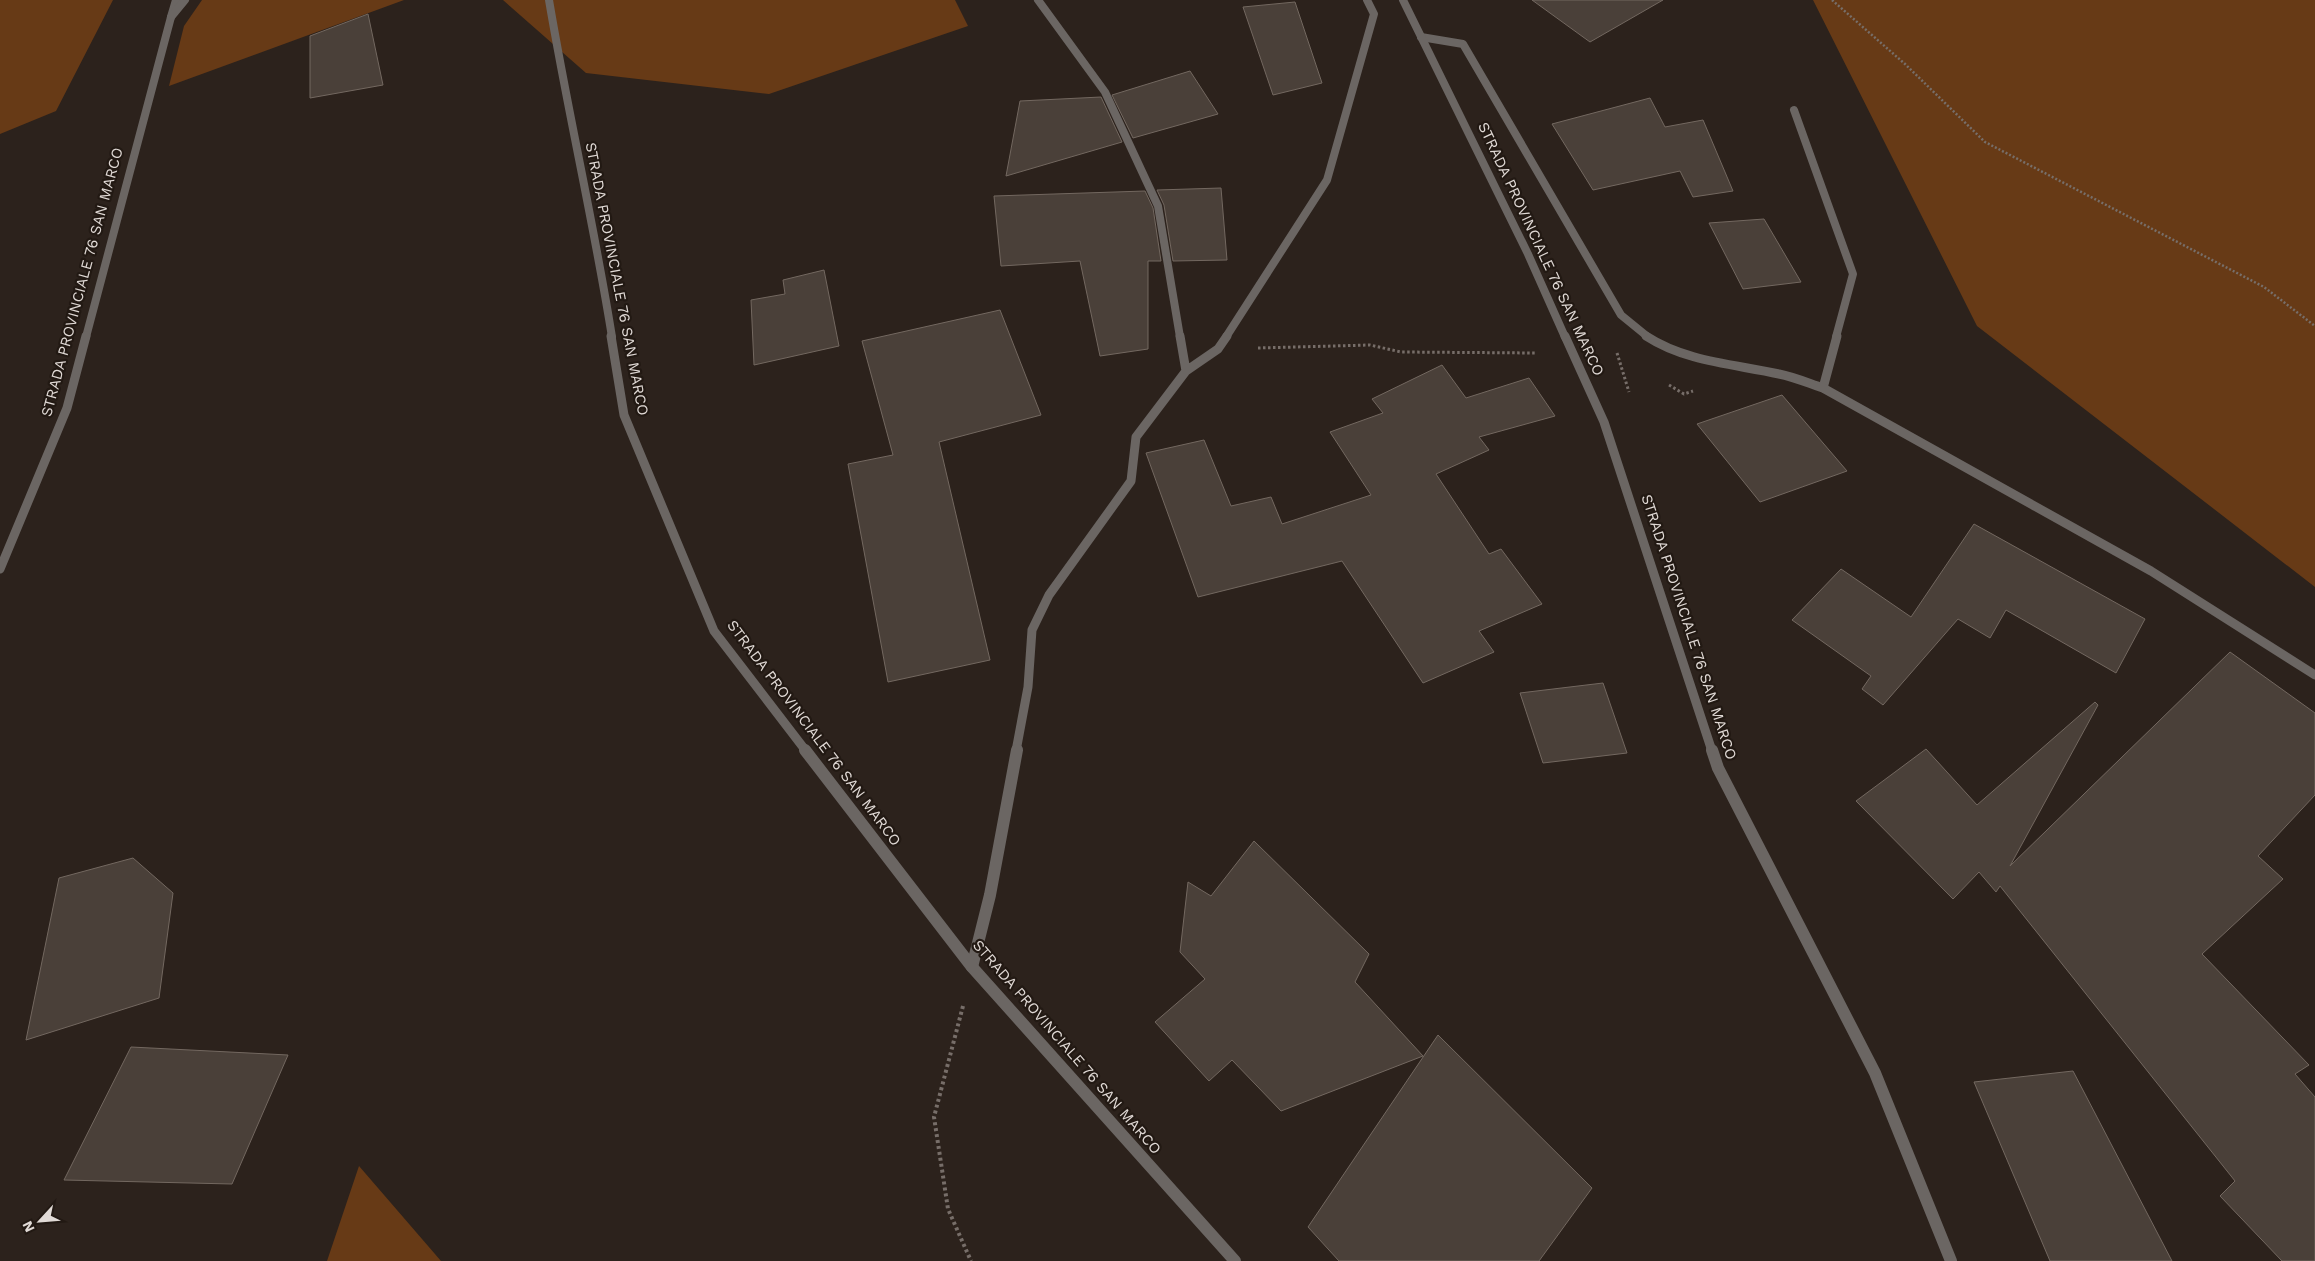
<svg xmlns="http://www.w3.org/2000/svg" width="2315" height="1261" font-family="'Work Sans',sans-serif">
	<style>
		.green { fill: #673a16 }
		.building { fill: #4a4039; stroke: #736860 }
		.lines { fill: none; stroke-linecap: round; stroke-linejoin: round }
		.path-far2 { stroke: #776e69; stroke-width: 2.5; stroke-dasharray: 2 2; stroke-linecap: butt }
		.path-far1 { stroke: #776e69; stroke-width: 3; stroke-dasharray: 2.5 2.5; stroke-linecap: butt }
		.path { stroke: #776e69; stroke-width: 4; stroke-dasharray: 3 3; stroke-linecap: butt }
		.service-far1 { stroke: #6b6663; stroke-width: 8 }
		.service { stroke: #6b6663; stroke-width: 9 }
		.minor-far2 { stroke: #6b6663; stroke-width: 8 }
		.minor-far1 { stroke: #6b6663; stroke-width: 9 }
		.minor { stroke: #6b6663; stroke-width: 12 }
		.tertiary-far2 { stroke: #6b6663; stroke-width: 8 }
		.tertiary-far1 { stroke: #6b6663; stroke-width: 9 }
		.tertiary { stroke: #6b6663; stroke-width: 12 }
		.labels { text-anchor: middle; stroke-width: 4.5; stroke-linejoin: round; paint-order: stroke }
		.street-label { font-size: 15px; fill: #e1dad6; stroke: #221913 }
	</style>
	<rect width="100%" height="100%" fill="#2c221c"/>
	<!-- green -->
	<path class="green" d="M 0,0 L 113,0 L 56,111 L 0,134 Z
		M 202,0 L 404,0 L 169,86 L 184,26 Z
		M 503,0 L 955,0 L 968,26 L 769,94 L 586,73 Z
		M 1813,0 L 2315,0 L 2315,587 L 1977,326 Z
		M 359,1166 L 441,1261 L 327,1261 Z"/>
	<!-- building -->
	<path class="building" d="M 1532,0 L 1663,0 L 1590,42 Z
		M 1295,2 L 1322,83 L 1273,95 L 1243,7 Z
		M 368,14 L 383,85 L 310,98 L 310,36 Z
		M 1190,71 L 1218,114 L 1133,138 L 1112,95 Z
		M 1101,97 L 1122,142 L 1006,176 L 1020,101 Z
		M 1650,98 L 1665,127 L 1703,120 L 1733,191 L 1693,197 L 1680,171 L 1593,190 L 1552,124 Z
		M 1221,188 L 1227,260 L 1173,261 L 1164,205 L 1157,190 Z
		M 1145,191 L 1153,208 L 1161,261 L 1148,261 L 1148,349 L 1100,356 L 1080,261 L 1001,266 L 994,196 Z
		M 1764,219 L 1801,282 L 1743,289 L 1709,223 Z
		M 824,270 L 839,346 L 754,365 L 751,300 L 785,294 L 783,280 Z
		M 1000,310 L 1041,415 L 939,442 L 990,660 L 888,682 L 848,464 L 893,455 L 862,341 Z
		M 1442,365 L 1466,398 L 1529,378 L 1555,416 L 1479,437 L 1489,450 L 1436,474 L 1489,554 L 1501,549 L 1542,604 L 1479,631 L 1494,652 L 1423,683 L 1342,561 L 1198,597 L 1146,453 L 1204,440 L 1231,506 L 1271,497 L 1282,524 L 1371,495 L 1330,432 L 1383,413 L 1372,399 Z
		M 1782,395 L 1847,471 L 1760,502 L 1697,424 Z
		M 1974,524 L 2145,619 L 2116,673 L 2006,610 L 1990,638 L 1958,619 L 1883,705 L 1862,689 L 1871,676 L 1792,620 L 1841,569 L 1911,617 Z
		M 2230,652 L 2315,713 L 2315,795 L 2258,856 L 2283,879 L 2202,954 L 2309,1065 L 2295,1074 L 2315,1097 L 2315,1261 L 2282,1261 L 2220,1196 L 2235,1181 L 2000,886 L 1996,892 L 1979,872 L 1953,899 L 1856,801 L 1926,749 L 1977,805 L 2095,702 L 2098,705 L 2010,866 Z
		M 1603,683 L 1627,753 L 1543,763 L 1520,693 Z
		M 1254,841 L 1369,954 L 1355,982 L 1423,1056 L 1281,1111 L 1232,1060 L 1209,1081 L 1155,1022 L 1205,979 L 1180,952 L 1188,882 L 1211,896 Z
		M 133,858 L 173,893 L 159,998 L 26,1040 L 59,878 Z
		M 1438,1035 L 1592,1188 L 1539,1261 L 1339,1261 L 1308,1227 Z
		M 131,1047 L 288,1055 L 232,1184 L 64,1180 Z
		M 2073,1071 L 2172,1261 L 2050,1261 L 1974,1082 Z"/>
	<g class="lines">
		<!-- path-far2 -->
		<path class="path-far2" d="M 1832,0 L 1905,64 L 1985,142 L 2264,287 L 2315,326"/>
		<!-- path-far1 -->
		<path class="path-far1" d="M 1258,348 L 1370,345 L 1401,352 L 1536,353
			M 1617,353 L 1629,392
			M 1669,385 L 1684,394 L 1693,391"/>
		<!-- path -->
		<path class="path" d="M 963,1006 L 934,1117 L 948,1209 L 971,1261"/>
		<!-- service-far1 -->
		<path class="service-far1" d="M 1794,110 L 1853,274 L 1836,337"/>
		<!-- service -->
		<path class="service" d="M 1823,388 L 1837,336"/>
		<!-- minor-far2 -->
		<path class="minor-far2" d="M 1038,0 L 1105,92 L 1158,206 L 1180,337
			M 171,17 L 176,0
			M 1421,37 L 1463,44 L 1621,315 L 1648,337
			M 1226,337 L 1327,180 L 1374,14 L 1367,0"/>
		<!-- minor-far1 -->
		<path class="minor-far1" d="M 1180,336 L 1186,371
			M 1646,336 C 1686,362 1734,364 1779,374 C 1794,377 1808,383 1823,388 L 2151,571 L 2315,675
			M 1016,751 L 1028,687 L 1032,630 L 1049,595 L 1131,481 L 1136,437 L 1186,371 L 1218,349 L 1227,336"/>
		<!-- minor -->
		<path class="minor" d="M 972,967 L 990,895 L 1017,750"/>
		<!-- tertiary-far2 -->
		<path class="tertiary-far2" d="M 549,0 C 568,113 594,224 612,337
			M 1403,0 L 1528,254 L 1565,337
			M 86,337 L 171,17 L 185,0"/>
		<!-- tertiary-far1 -->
		<path class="tertiary-far1" d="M 611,336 L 624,415 L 714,631 L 806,751
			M 1565,336 L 1604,422 L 1712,751
			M 0,569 L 67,408 L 86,336"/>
		<!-- tertiary -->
		<path class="tertiary" d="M 805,750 L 972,967 L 1235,1261
			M 1712,750 L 1718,768 L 1875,1073 L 1951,1261"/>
	</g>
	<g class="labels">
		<!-- street labels -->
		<g class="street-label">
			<text transform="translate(1541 249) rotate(65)" y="5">STRADA PROVINCIALE 76 SAN MARCO</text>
			<text transform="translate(617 279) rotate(79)" y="5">STRADA PROVINCIALE 76 SAN MARCO</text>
			<text transform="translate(82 282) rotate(-75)" y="5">STRADA PROVINCIALE 76 SAN MARCO</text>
			<text transform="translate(1689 627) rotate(72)" y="5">STRADA PROVINCIALE 76 SAN MARCO</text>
			<text transform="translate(814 733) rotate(53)" y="5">STRADA PROVINCIALE 76 SAN MARCO</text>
			<text transform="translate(1067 1047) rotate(49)" y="5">STRADA PROVINCIALE 76 SAN MARCO</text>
		</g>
	</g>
	<!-- north arrow -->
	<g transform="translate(40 1221) rotate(244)" stroke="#221913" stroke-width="4" paint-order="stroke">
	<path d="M0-4L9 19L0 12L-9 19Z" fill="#e1dad6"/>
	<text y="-8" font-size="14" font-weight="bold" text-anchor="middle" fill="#e1dad6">N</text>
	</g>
</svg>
